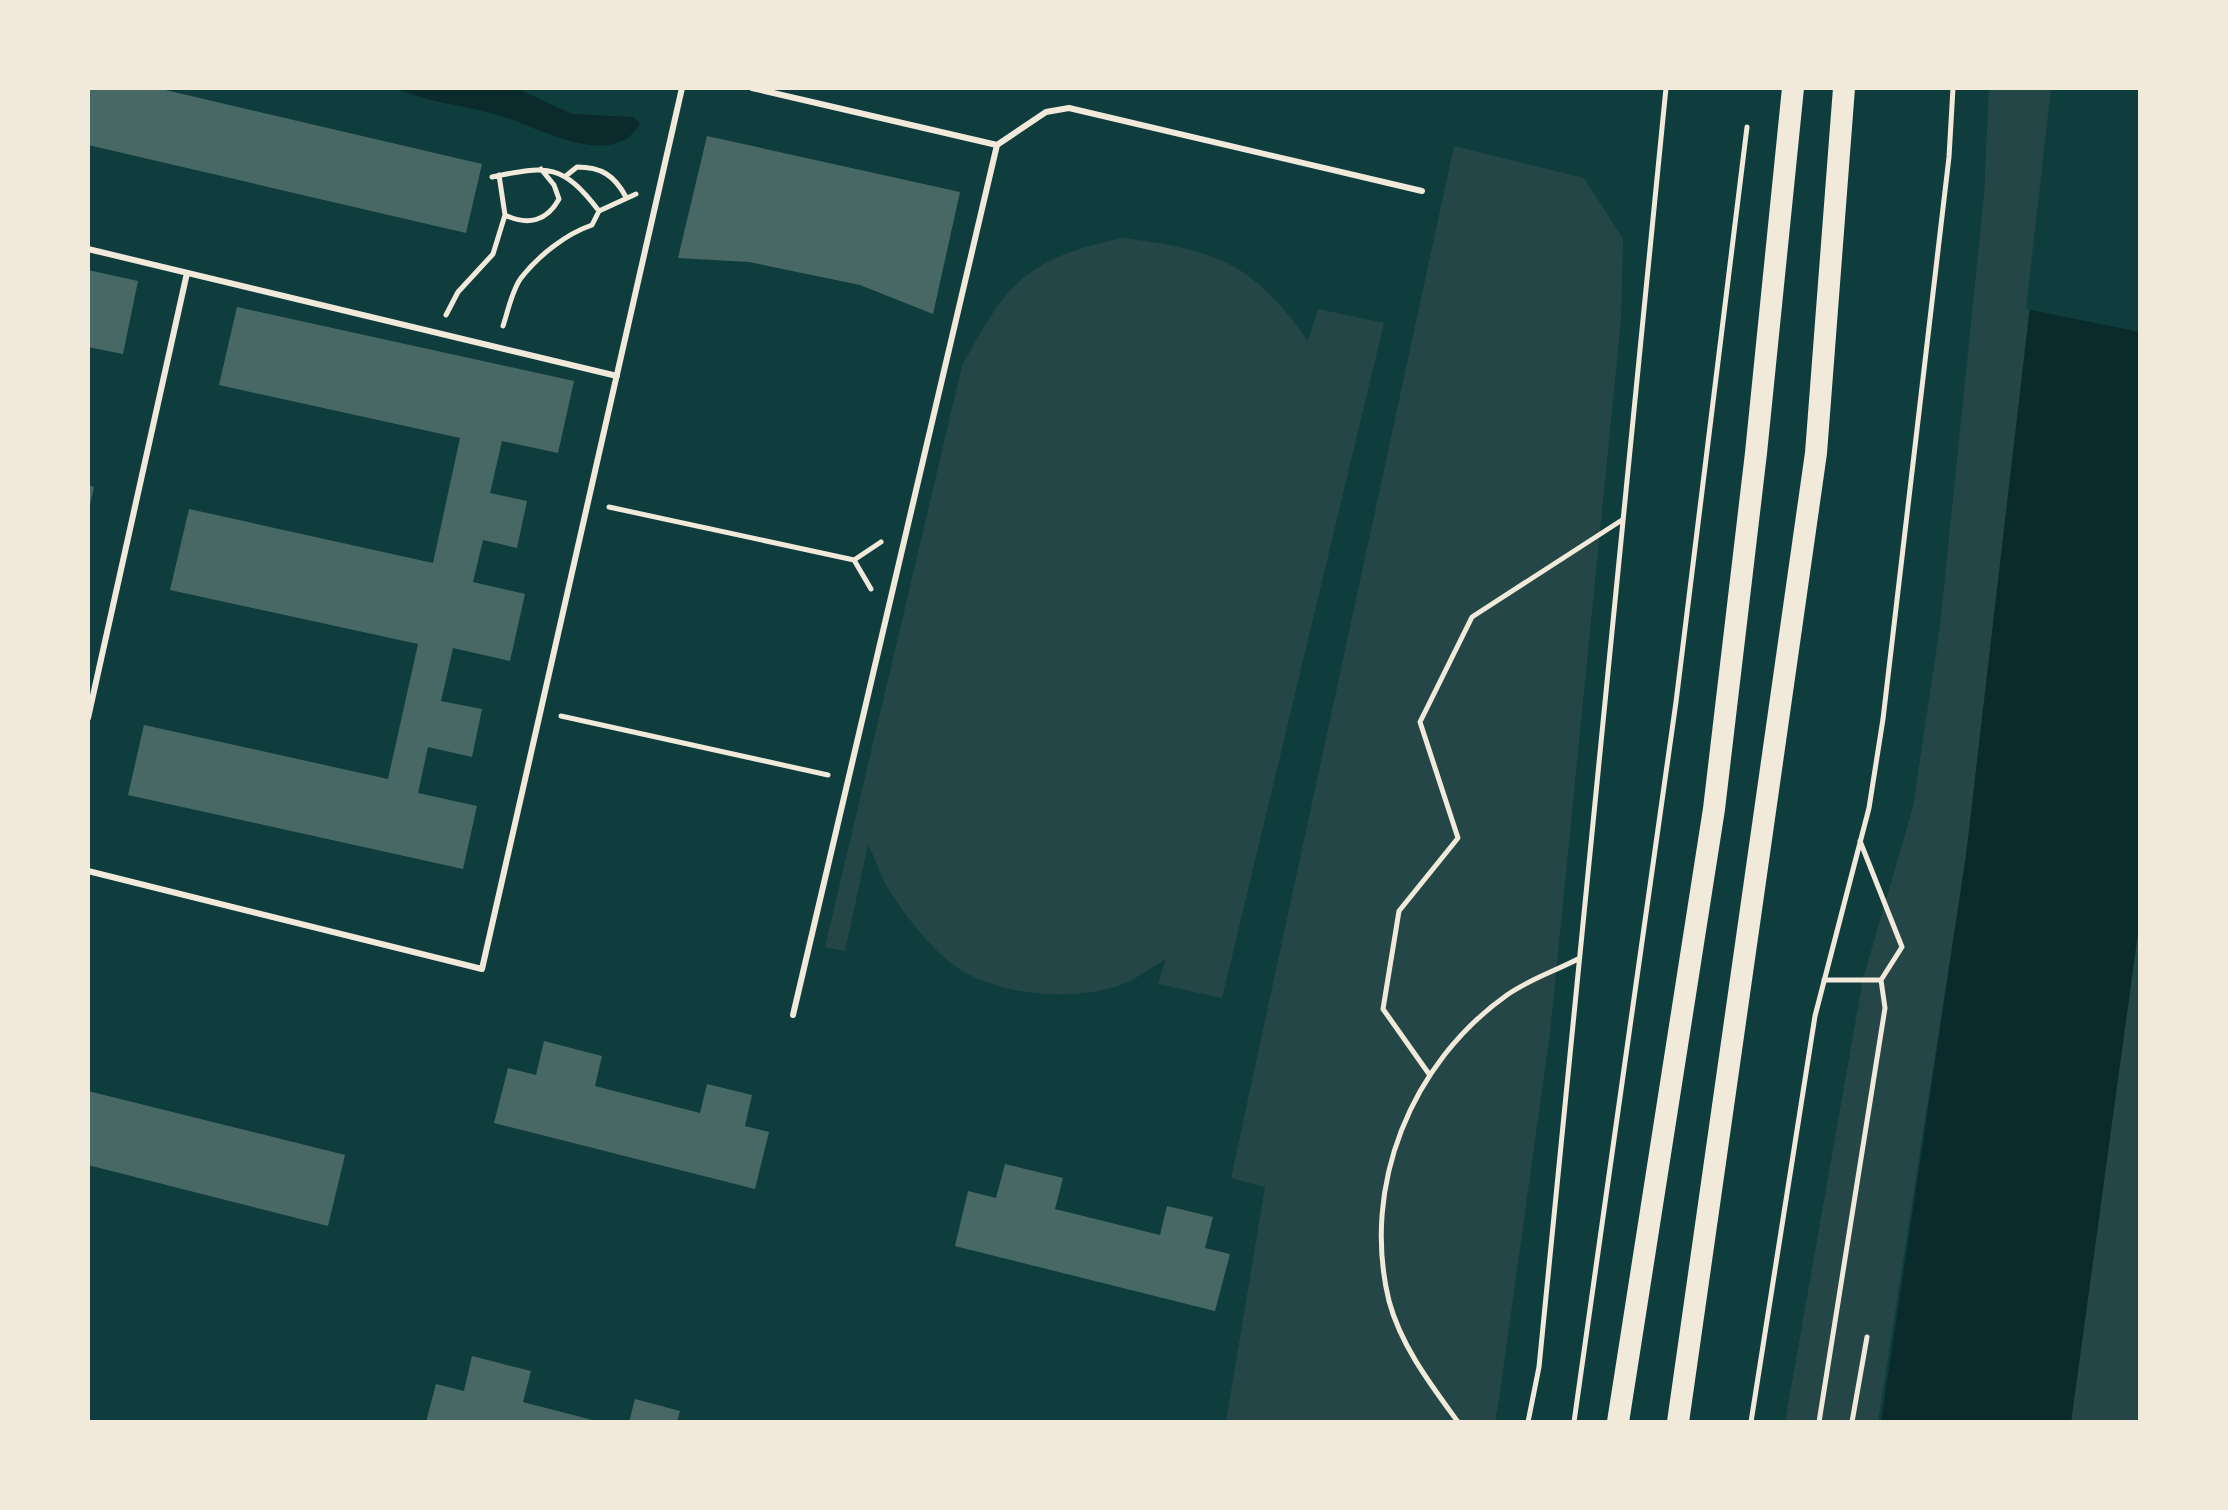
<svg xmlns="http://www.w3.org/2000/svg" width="2228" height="1510" font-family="Helvetica,sans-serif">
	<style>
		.green { fill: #244646 }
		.water { fill: #0a2a2b }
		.pier { fill: #0f3d3e }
		.building { fill: #486865 }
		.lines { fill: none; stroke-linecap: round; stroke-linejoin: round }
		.path { stroke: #f1e9da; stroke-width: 5 }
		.service { stroke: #f1e9da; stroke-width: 6 }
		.trunk { stroke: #f1e9da; stroke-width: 22 }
	</style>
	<rect width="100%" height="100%" fill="#0f3d3e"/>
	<!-- green -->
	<path class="green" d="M 1989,88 L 2055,88 L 1966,856 L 1878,1422 L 1785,1422 L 1863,979 L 1913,807 L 1940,626 L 1984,196 Z
		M 1454,146 L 1584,178 L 1623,239 L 1621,320 L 1550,1033 L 1499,1399 L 1495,1422 L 1226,1422 L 1265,1187 L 1231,1178 Z
		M 1123,238 C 1217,250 1253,263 1308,341 L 1318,309 L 1384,323 L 1222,998 L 1158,984 L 1166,959 C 1152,967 1138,978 1123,984 C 1076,1002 1000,996 958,968 C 931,950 906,916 889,890 C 880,876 876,859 868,845 L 845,951 L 825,947 L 962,366 C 1007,282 1027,258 1123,238 Z
		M 2140,918 L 2140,1422 L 2071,1422 Z"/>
	<!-- water -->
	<path class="water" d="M 396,88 L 516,88 L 572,114 L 634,117 L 640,124 C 612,172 537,126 498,115 C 465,105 428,103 396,88 Z
		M 2140,88 L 2140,918 L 2071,1422 L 1881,1422 L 1966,856 L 2054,103 Z"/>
	<!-- pier -->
	<path class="pier" d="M 2051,88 L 2140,88 L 2140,332 L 2026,309 Z"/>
	<!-- building -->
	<path class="building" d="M 88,88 L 157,88 L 482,164 L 466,233 L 88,145 Z
		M 707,136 L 960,192 L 933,314 L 860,285 L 749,262 L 678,258 Z
		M 88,270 L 138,281 L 123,354 L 88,347 Z
		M 237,307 L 574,381 L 558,453 L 502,441 L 490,493 L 527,501 L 517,548 L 483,540 L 473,582 L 525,594 L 510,661 L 453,648 L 441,701 L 482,709 L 472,757 L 428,747 L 418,793 L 477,806 L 463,869 L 128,795 L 144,725 L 388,779 L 418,644 L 170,590 L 189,509 L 433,563 L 460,438 L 219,385 Z
		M 88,485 L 94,487 L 89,509 L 88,509 Z
		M 544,1041 L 602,1056 L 595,1086 L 700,1113 L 707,1084 L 752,1095 L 745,1126 L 769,1132 L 755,1189 L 494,1123 L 508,1068 L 536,1075 Z
		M 88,1091 L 345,1155 L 328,1226 L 88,1165 Z
		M 1005,1164 L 1063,1178 L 1055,1209 L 1160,1235 L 1167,1206 L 1213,1217 L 1205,1248 L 1230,1254 L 1215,1311 L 955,1246 L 968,1191 L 996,1198 Z
		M 472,1356 L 531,1371 L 523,1402 L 600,1422 L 426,1422 L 436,1384 L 464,1391 Z
		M 635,1399 L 680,1411 L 677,1422 L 629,1422 Z"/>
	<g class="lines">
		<!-- path -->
		<path class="path" d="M 499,175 L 505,215 C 528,226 547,221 559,199 L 554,185 L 541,169
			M 567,175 L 577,167 C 601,167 614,175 626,197
			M 492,177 C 548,165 563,164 599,211
			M 446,315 L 458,292 L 493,254 L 505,215
			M 503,326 C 508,311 512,290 521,278 C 539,255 566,234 592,225 L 599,211 L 636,194
			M 609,507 L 854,560
			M 871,589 L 854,560 L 881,542
			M 561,716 L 828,775
			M 1824,980 L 1881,980 L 1902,947 L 1860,841
			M 1429,1074 L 1383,1009 L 1399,911 L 1458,838 L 1420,722 L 1472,617 L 1622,520
			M 1458,1422 C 1431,1385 1401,1346 1389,1301 C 1361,1186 1411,1063 1507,995 C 1528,980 1555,971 1578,959
			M 1528,1422 L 1539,1367 L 1666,88
			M 1574,1422 L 1676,702 L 1747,127
			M 1751,1422 L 1815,1016 L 1869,808 L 1883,719 L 1949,157 L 1953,88
			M 1819,1422 L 1885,1008 L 1881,980
			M 1852,1422 L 1867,1337"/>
		<!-- service -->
		<path class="service" d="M 752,88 L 997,145 L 793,1015
			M 997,145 L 1046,112 L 1069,108 L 1422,191
			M 88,249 L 617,376
			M 88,718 L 187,273
			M 88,871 L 482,969 L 682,88"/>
		<!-- trunk -->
		<path class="trunk" d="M 1618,1422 L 1714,809 L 1756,453 L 1793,88
			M 1678,1422 L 1816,453 L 1844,88"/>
	</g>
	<!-- border -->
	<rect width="2228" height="1510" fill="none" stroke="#f1e9da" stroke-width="180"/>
</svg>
